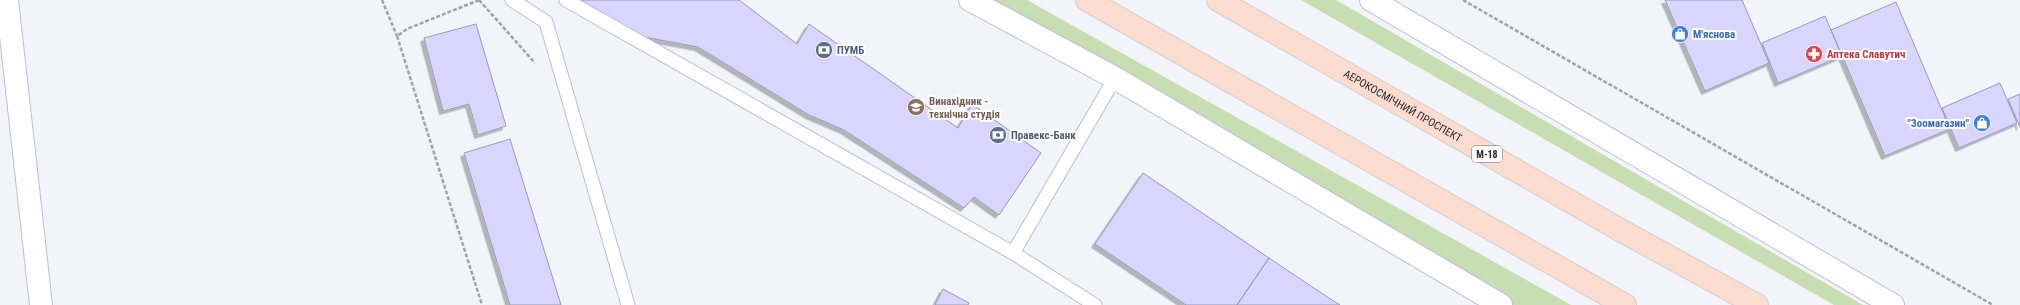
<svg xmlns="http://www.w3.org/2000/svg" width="2020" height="305" font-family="'Roboto Condensed',sans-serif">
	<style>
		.green { fill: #c7ddb2 }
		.building { fill: #dad5fe; stroke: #9b98b7; filter: url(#shadow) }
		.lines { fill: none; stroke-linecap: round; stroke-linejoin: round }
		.service-casing { stroke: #bfbbdc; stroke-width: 15 }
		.minor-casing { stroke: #bfbbdc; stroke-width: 24 }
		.primary-casing { stroke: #d0d0d3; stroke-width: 24 }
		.path { stroke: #a3a2ac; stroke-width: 2.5; stroke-dasharray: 4 2; stroke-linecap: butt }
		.service { stroke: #fff; stroke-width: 13 }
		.minor { stroke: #fff; stroke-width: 22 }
		.primary { stroke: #fbdccf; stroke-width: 22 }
		.labels { text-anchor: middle; stroke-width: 4; stroke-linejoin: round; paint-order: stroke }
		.shield { fill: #fff; stroke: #6b6972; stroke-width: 1 }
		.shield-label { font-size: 10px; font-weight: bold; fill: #2b2936 }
		.shop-label { font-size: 11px; font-weight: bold; fill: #366cbe; stroke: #fff; text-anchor: start }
		.service-label { font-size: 11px; font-weight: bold; fill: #4e5e75; stroke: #fff; text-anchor: start }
		.health-label { font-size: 11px; font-weight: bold; fill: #be3a42; stroke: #fff; text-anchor: start }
		.education-label { font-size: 11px; font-weight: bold; fill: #785e54; stroke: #fff; text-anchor: start }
		.street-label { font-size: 11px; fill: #2b2936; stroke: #fff }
	</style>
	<defs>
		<filter id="shadow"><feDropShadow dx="-3.5" dy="3.5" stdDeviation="0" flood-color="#0004"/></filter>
	</defs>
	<rect width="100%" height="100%" fill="#f3f3fa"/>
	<!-- green -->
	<path class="green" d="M 986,0 L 1027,0 L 1571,305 L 1513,305 Z
		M 1301,0 L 1336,0 L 1863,305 L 1834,305 Z"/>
	<!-- building -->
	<path class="building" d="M 581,0 L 739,0 L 797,44 L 809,24 L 958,128 L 972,104 L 1041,153 L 999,215 L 974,197 L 964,208 L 844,130 L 809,115 L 698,47 L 628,34 Z
		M 1665,0 L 1742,0 L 1769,63 L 1705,91 Z
		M 1896,2 L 1950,129 L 1885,156 L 1831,30 Z
		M 1825,16 L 1842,56 L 1778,83 L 1762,43 Z
		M 476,24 L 506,126 L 478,135 L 469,104 L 443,111 L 424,38 Z
		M 2000,83 L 2017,123 L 1959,148 L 1942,108 Z
		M 2020,94 L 2020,127 L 2008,99 Z
		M 510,139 L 525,188 L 561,305 L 510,305 L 464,153 Z
		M 1143,173 L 1269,258 L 1237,305 L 1186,305 L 1095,244 Z
		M 1269,258 L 1329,298 L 1340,305 L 1237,305 Z
		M 943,289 L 969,303 L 968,305 L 935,305 Z"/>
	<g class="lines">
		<defs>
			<path id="service" d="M 512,0 L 546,22 L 628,305
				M 566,0 L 1013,253 L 1115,78
				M 1013,253 L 1095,305"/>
			<path id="minor" d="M 7,0 L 41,305
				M 970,0 L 1115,78 L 1501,305
				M 1371,0 L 1893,305"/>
			<g id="primary">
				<path d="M 1087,0 L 1625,305"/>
				<path id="s1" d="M 1218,0 L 1622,231 L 1757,305"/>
			</g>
		</defs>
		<!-- service casing -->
		<use href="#service" class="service-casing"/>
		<!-- minor casing -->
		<use href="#minor" class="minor-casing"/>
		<!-- primary casing -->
		<use href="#primary" class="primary-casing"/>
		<!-- path -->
		<path class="path" d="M 382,0 L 397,36
			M 479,0 L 407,29 L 397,36 L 482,305
			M 479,0 L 535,63
			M 1463,0 L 1993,305"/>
		<!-- service -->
		<use href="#service" class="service"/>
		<!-- minor -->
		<use href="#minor" class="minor"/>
		<!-- primary -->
		<use href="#primary" class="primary"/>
	</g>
	<!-- icons -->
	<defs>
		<symbol id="shop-disc" viewBox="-11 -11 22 22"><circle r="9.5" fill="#3f7fe0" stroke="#fff"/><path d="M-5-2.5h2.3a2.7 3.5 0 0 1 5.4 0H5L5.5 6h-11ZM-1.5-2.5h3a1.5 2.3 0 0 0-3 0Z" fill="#fff"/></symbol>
		<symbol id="bank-disc" viewBox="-11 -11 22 22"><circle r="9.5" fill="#5c6f8a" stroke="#fff"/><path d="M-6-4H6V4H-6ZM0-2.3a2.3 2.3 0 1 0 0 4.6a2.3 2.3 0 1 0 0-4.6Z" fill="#fff"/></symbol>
		<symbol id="pharmacy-disc" viewBox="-11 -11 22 22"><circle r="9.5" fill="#e0444e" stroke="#fff"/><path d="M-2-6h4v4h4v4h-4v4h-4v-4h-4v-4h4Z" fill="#fff"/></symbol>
		<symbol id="school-disc" viewBox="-11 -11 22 22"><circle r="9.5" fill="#8d6e63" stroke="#fff"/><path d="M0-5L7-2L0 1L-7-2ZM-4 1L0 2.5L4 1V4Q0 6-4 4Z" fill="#fff"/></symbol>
	</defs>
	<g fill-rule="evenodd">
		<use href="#shop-disc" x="1670" y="24" width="20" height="20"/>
		<use href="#bank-disc" x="814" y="40" width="20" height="20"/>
		<use href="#pharmacy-disc" x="1804" y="44" width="20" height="20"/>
		<use href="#school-disc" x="906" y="97" width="20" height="20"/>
		<use href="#shop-disc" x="1972" y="113" width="20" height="20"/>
		<use href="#bank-disc" x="988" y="125" width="20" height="20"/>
	</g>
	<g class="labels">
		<!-- shield labels -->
		<rect class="shield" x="1472" y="146" width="30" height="16" rx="3"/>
		<g class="shield-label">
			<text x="1487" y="158">М-18</text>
		</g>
		<!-- shop labels -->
		<g class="shop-label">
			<text x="1693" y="38">М'яснова</text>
			<text x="1969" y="127" text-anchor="end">"Зоомагазин"</text>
		</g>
		<!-- service labels -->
		<g class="service-label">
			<text x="837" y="54">ПУМБ</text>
			<text x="1011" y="139">Правекс-Банк</text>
		</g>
		<!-- health labels -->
		<g class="health-label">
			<text x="1827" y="58">Аптeка Славутич</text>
		</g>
		<!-- education labels -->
		<g class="education-label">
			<text x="929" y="105">Винахідник -<tspan x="929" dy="13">технічна студія</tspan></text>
		</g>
		<!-- street labels -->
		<g class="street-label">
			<text dy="4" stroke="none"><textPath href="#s1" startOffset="213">АЕРОКОСМІЧНИЙ ПРОСПЕКТ</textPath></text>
		</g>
	</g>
</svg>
